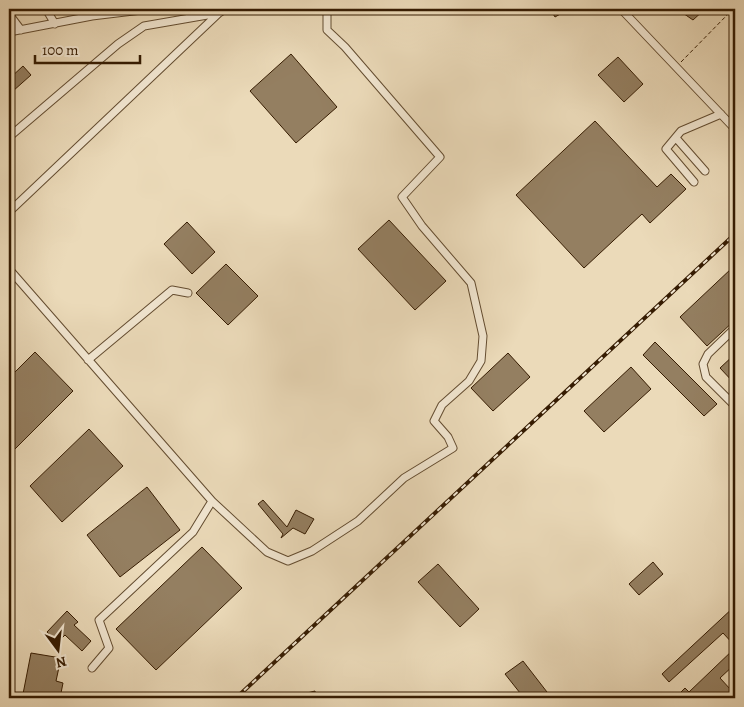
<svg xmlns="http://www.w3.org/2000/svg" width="744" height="707" font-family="Alegreya,serif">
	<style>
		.building { fill: #947f61; stroke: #361c02 }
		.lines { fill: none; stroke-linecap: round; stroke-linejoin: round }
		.minor-casing { stroke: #634c30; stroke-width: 9 }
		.path { stroke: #361c02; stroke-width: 1; stroke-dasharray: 4 2.5; stroke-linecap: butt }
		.minor { stroke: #f2e7d2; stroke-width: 7 }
		.rail-casing { stroke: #361c02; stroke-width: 4 }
		.rail { stroke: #f2e7d2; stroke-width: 2; stroke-dasharray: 5.5; stroke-linecap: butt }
	</style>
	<rect width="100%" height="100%" fill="#ebdab9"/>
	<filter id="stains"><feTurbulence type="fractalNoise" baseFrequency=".004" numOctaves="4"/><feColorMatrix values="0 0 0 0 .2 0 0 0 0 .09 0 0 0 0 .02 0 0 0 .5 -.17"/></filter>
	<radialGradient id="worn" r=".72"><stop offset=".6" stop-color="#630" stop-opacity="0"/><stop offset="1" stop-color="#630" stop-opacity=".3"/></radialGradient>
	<!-- building -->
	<path class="building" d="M 550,9 L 569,9 L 555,17 Z
		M 677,9 L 705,9 L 693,20 Z
		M 291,54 L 337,107 L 296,143 L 250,91 Z
		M 618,57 L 643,84 L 624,102 L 598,75 Z
		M 23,66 L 31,75 L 13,91 L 9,86 L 9,79 Z
		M 595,121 L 657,187 L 671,174 L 686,189 L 650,223 L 642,214 L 584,268 L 516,195 Z
		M 389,220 L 446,281 L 415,310 L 358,249 Z
		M 187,222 L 215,252 L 192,274 L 164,244 Z
		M 226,264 L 258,296 L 228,325 L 196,293 Z
		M 732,268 L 735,272 L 735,320 L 707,346 L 680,317 Z
		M 655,342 L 717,404 L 704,416 L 643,355 Z
		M 35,352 L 73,391 L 9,455 L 9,378 Z
		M 508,353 L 530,377 L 493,411 L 471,388 Z
		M 735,354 L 735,384 L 720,368 Z
		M 631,367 L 651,389 L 604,432 L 584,411 Z
		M 89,429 L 123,466 L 62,522 L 30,486 Z
		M 147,487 L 180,530 L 120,577 L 87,535 Z
		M 263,500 L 287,527 L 296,510 L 314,519 L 305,534 L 293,528 L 281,538 L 283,534 L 258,504 Z
		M 202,547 L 242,588 L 156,670 L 116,629 Z
		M 653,562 L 663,574 L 639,595 L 629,584 Z
		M 438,564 L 479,609 L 460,627 L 418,582 Z
		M 735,606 L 735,646 L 723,633 L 669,682 L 662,674 Z
		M 67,611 L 78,622 L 74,625 L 91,641 L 82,651 L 65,635 L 57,643 L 47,632 Z
		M 735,648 L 735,664 L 720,678 L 731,690 L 735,686 L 735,697 L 733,698 L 675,698 L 685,688 L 689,692 Z
		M 31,653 L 61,658 L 56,681 L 63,683 L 60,698 L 9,698 L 9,691 L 23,694 Z
		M 523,661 L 547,692 L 538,698 L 524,698 L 505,674 Z
		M 315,691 L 316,698 L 295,698 L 295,696 Z"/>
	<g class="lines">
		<defs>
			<path id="minor" d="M 46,9 L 55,24
				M 621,9 L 735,129
				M 9,14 L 21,30
				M 9,32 L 92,16 L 150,9
				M 9,137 L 118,44 L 144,26 L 219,13
				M 676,138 L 705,171
				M 694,182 L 666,149 L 681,131 L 721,114
				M 9,212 L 219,13 L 225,9
				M 9,269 L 212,501 L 193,532 L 99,620 L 109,648 L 92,668
				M 735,328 L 708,354 L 703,364 L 706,377 L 735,406
				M 88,360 L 172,290 L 188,293
				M 212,501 L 267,552 L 288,561 L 312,551 L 358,521 L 404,478 L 453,448 L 448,437 L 434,421 L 442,405 L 469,381 L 481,361 L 483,336 L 471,283 L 422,226 L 402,197 L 440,157 L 345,47 L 327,30 L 327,9"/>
		</defs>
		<!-- minor casing -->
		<use href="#minor" class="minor-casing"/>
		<!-- path -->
		<path class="path" d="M 681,62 L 733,9"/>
		<!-- minor -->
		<use href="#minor" class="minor"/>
		<defs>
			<path id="rail" d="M 236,698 L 735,234"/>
		</defs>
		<!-- rail casing -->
		<use href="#rail" class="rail-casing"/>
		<!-- rail -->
		<use href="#rail" class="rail"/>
	</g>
	<!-- margin -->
	<rect width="744" height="707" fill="none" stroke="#ebdab9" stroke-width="30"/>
	<rect x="10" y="10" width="724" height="687" fill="none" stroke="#361c02" stroke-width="2.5"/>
	<rect x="15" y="15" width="714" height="677" fill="none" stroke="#361c02"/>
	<!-- north arrow -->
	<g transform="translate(58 650) rotate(165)" stroke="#f2e7d2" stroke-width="4" paint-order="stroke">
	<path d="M0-4L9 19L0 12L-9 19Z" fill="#361c02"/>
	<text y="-8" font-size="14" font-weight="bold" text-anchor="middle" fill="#361c02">N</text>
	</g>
	<!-- scale -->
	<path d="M35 55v8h105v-8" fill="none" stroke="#361c02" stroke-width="2.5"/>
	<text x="42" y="55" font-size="15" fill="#361c02" stroke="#f2e7d2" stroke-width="4" paint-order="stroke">100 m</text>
	<rect width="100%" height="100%" filter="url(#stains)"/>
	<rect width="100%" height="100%" fill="url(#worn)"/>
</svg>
